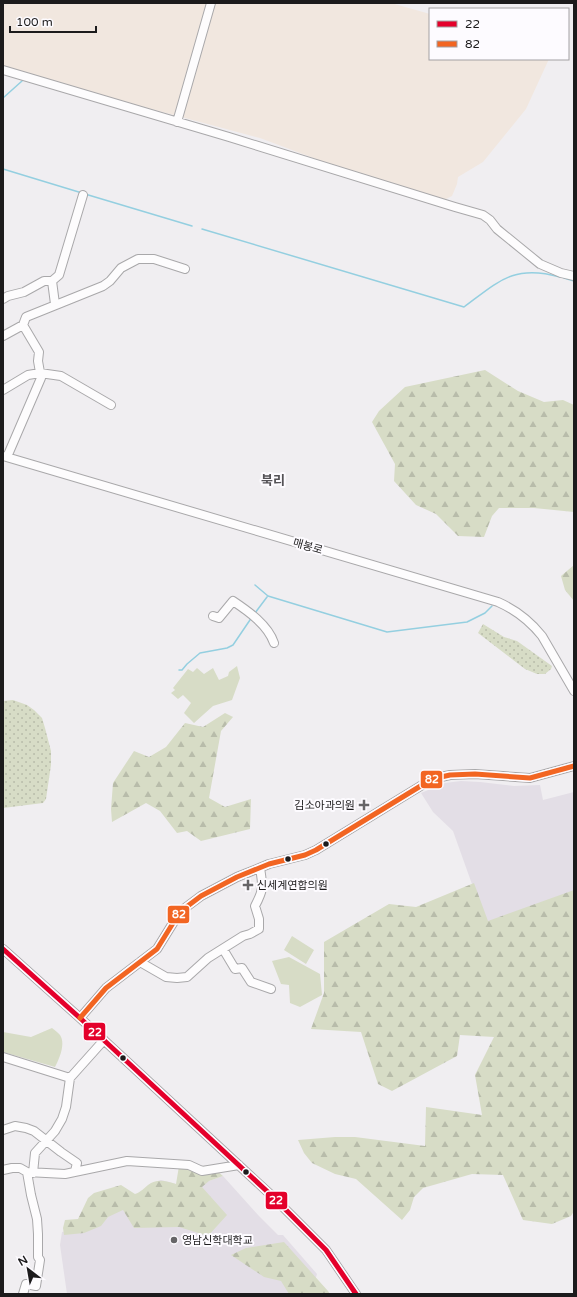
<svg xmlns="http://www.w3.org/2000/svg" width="577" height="1297" font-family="'Varela Round','Noto Sans KR',sans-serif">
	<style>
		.built { fill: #e3dee6 }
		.industrial { fill: #f1e7df }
		.grass { fill: url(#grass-dots) }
		.forest { fill: url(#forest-firs) }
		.green { fill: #d7dcc6 }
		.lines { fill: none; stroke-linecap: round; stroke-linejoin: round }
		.stream { stroke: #94cfe0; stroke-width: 1.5 }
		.minor-casing { stroke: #a9a8aa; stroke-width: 10 }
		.minor { stroke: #fdfcfd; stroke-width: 8 }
		.bus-1-casing { stroke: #fdfbff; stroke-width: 8 }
		.bus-2-casing { stroke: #fdfbff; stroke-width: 8 }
		.bus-1 { stroke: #e4002b; stroke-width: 5 }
		.bus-2 { stroke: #f26522; stroke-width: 5 }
		.poi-dot { fill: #666567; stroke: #fdfbff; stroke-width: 1.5 }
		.bus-dot { fill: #1c1b1c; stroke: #fdfbff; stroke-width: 1.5 }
		.labels { text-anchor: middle; stroke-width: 4; stroke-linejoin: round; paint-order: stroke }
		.street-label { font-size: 11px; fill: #1c1b1c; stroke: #fdfbff }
		.poi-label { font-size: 11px; fill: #1c1b1c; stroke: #fdfbff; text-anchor: start }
		.quarter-label { font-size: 13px; font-weight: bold; fill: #545256; stroke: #fdfbff }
		.line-badge { stroke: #fdfbff; stroke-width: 1.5 }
		.badge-label { font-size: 11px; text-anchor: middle; font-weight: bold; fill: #fff }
	</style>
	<defs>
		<pattern id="grass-dots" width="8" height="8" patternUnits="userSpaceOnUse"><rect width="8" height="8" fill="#d7dcc6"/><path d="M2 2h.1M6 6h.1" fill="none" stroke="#b8bcaa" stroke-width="1.8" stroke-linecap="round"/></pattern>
		<pattern id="forest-firs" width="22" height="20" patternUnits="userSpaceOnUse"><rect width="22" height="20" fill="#d7dcc6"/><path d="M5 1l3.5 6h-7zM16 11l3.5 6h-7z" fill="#b8bcaa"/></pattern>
	</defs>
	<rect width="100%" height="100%" fill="#f0eef1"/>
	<!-- built -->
	<path class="built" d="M 461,781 L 480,782 L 514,786 L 540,785 L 543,800 L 574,792 L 574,905 L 488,929 L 453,831 L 433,812 L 421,793 L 445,783 Z
		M 223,1176 L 259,1216 L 278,1235 L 283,1235 L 317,1274 L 311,1294 L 67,1294 L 60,1245 L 62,1232 L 87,1227 L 92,1212 L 140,1193 L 150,1184 L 161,1180 L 176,1184 L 209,1181 Z"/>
	<!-- industrial -->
	<path class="industrial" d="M 3,3 L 391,3 L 430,14 L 430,59 L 549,59 L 526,109 L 483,162 L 458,177 L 457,184 L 452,196 L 444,200 L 340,168 L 260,138 L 99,95 L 3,67 Z"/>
	<!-- grass -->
	<path class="grass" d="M 483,624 L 504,637 L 517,641 L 552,666 L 551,669 L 545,674 L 537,674 L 525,669 L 478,633 Z
		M 13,700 L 27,705 L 34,710 L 42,718 L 45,728 L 51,751 L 51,765 L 46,799 L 43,803 L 3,808 L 3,701 Z"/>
	<!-- forest -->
	<path class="forest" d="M 485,370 L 518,391 L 544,402 L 563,400 L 574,405 L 574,512 L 534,508 L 499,508 L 492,516 L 484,537 L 458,536 L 436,514 L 416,505 L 394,481 L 395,464 L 372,422 L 379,411 L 405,387 Z
		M 574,565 L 574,601 L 565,590 L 561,576 Z
		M 225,713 L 233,717 L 221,731 L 209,798 L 225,807 L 251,799 L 250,829 L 201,841 L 187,831 L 177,833 L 160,811 L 146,803 L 112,822 L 111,809 L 113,783 L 134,751 L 149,757 L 166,747 L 185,723 L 203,727 Z
		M 474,883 L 488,921 L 574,890 L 574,1211 L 571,1216 L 552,1224 L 523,1220 L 503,1175 L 472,1174 L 423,1188 L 414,1197 L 410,1210 L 402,1220 L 356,1179 L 335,1174 L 312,1163 L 304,1153 L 298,1140 L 335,1137 L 355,1137 L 425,1146 L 426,1107 L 482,1115 L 475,1075 L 494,1037 L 460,1035 L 457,1056 L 392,1091 L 378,1084 L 361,1032 L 311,1029 L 324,993 L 324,942 L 389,904 L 416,907 Z
		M 179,1166 L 217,1171 L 223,1176 L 209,1181 L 202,1187 L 227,1215 L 208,1236 L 179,1227 L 134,1228 L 123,1210 L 108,1217 L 101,1226 L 84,1233 L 64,1235 L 63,1228 L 65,1220 L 78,1219 L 88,1198 L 94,1193 L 121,1185 L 135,1194 C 141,1192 144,1188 148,1185 C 157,1178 166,1181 176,1184 Z
		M 284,1242 L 328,1291 L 330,1294 L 289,1294 L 281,1281 L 264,1277 L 231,1255 L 246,1248 Z"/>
	<!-- green -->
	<path class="green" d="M 237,666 L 240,678 L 232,700 L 213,706 L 194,723 L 184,713 L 191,703 L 183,695 L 178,699 L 171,693 L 175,690 L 173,688 L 188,669 L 193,672 L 197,668 L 204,674 L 213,668 L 219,680 L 228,676 L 229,672 Z
		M 292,936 L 314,950 L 306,964 L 284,950 Z
		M 289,957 L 320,974 L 322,995 L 300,1007 L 290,1003 L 289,985 L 281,984 L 272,961 Z
		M 52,1028 C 55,1030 58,1033 60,1035 C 66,1044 59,1059 55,1067 L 3,1052 L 3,1032 L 31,1037 Z"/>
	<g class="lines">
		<!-- stream -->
		<path class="stream" d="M 3,98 L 22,81
			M 3,169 L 82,193
			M 85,194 L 192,226
			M 202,229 L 464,307 C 499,281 514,264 560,277
			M 564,278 L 574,281
			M 255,585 L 268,596 L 387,632 L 467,622 L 485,613 L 492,606
			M 255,613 L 267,597
			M 179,670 L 182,670 L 187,664 L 200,653 L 227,648 L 233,645 L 252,617"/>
		<defs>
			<path id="minor" d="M 3,70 L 229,137 L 455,207 L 483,215 L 490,220 L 497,229 L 540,264 L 561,273 L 574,276
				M 177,122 L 211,3
				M 52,281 L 55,304
				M 3,299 L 8,296 L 24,292 L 44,281 L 52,281 L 59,275 L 83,195
				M 3,336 L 23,325 L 26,317 L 103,286 L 110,281 L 121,268 L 138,259 L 154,259 L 185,269
				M 3,390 L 28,375 L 40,373 L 61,376 L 111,405
				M 3,456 L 498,602 C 516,610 530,621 542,636 L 574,691
				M 7,457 L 41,378 L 38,361 L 39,352 L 23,325
				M 213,616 L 219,618 L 233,601 C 248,611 268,625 274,643
				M 3,949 L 80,1018 L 271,1195 L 326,1250 L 356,1294
				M 223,949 L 235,969 L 242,968 L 251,982 L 271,989
				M 140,962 L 166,977 L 177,978 L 187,977 L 208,958 L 243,936 L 250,934 L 259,929 L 259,919 L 255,906 C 264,889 263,887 260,868
				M 80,1018 L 106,988 L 157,949 L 178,915 L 185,908 L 201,896 L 237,877 L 269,864 L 305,855 L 316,850 L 432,779 L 450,775 L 475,774 L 530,778 L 574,766
				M 3,1057 L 70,1078 L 104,1040
				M 3,1130 L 15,1126 L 26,1128 L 34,1131 L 61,1152 L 77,1163 L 75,1171
				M 3,1170 L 12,1168 L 20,1168 L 27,1172 L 65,1174 L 127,1161 L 189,1165 L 202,1171 L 239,1165
				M 33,1173 L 35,1153 L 55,1131 L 62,1119 L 66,1107 L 70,1078
				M 23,1294 L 26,1284 L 36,1286 L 40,1260 L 38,1257 L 38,1234 L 37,1219 L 31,1195 L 27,1172"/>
		</defs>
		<!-- minor casing -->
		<use href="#minor" class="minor-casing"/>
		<!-- minor -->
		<use href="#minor" class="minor"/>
		<defs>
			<path id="bus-1" d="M 3,949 L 80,1018 L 271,1195 L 326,1250 L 356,1294"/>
			<path id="bus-2" d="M 80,1018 L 106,988 L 157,949 L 178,915 L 185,908 L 201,896 L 237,877 L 269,864 L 305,855 L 316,850 L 432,779 L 450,775 L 475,774 L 530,778 L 574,766"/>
		</defs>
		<!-- bus-1 casing -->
		<use href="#bus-1" class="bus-1-casing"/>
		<!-- bus-2 casing -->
		<use href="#bus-2" class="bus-2-casing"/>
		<!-- bus-1 -->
		<use href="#bus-1" class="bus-1"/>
		<!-- bus-2 -->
		<use href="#bus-2" class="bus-2"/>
	</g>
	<!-- markers -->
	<g class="poi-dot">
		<path d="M362 799h4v4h4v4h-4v4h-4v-4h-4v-4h4z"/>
		<path d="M246 879h4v4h4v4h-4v4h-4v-4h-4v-4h4z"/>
		<circle cx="174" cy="1240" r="4"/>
	</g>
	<g class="bus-dot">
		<circle cx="326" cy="844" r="3.5"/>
		<circle cx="288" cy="859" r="3.5"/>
		<circle cx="123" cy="1058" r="3.5"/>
		<circle cx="246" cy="1172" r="3.5"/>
	</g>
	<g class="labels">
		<!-- street labels -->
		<g class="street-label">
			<text transform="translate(308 546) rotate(16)" y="4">매봉로</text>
		</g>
		<!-- poi labels -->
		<g class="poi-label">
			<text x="355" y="809" text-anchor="end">김소아과의원</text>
			<text x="257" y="889">신세계연합의원</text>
			<text x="182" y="1244">영남신학대학교</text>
		</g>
		<!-- quarter labels -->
		<g class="quarter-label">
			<text x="273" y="485">북리</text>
		</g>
	</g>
	<g class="line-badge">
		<rect x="420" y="770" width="23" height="19" rx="4" fill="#f26522"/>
		<rect x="167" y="905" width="23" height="19" rx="4" fill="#f26522"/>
		<rect x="83" y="1022" width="23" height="19" rx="4" fill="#e4002b"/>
		<rect x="265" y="1191" width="23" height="19" rx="4" fill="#e4002b"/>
	</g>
	<g class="badge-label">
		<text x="432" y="783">82</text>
		<text x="179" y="918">82</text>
		<text x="95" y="1036">22</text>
		<text x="276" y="1204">22</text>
	</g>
	<!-- border -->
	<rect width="577" height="1297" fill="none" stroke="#1c1b1c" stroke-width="8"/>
	<!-- legend -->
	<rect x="429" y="8" width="140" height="52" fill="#fdfbff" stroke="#a3a1a4"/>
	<rect x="437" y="21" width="20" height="6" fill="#e4002b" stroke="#a3a1a4"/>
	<text x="465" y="28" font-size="12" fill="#1c1b1c">22</text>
	<rect x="437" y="41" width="20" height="6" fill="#f26522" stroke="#a3a1a4"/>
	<text x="465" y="48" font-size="12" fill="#1c1b1c">82</text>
	<!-- north arrow -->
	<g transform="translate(28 1269) rotate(329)" stroke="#fdfbff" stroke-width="3" paint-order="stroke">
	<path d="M0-3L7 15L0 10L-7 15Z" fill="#1c1b1c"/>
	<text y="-6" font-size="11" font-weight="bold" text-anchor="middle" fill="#1c1b1c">N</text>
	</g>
	<!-- scale -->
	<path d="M10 26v6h86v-6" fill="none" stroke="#1c1b1c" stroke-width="2"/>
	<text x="16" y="26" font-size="12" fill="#1c1b1c" stroke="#fdfbff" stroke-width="3" paint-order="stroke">100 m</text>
</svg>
